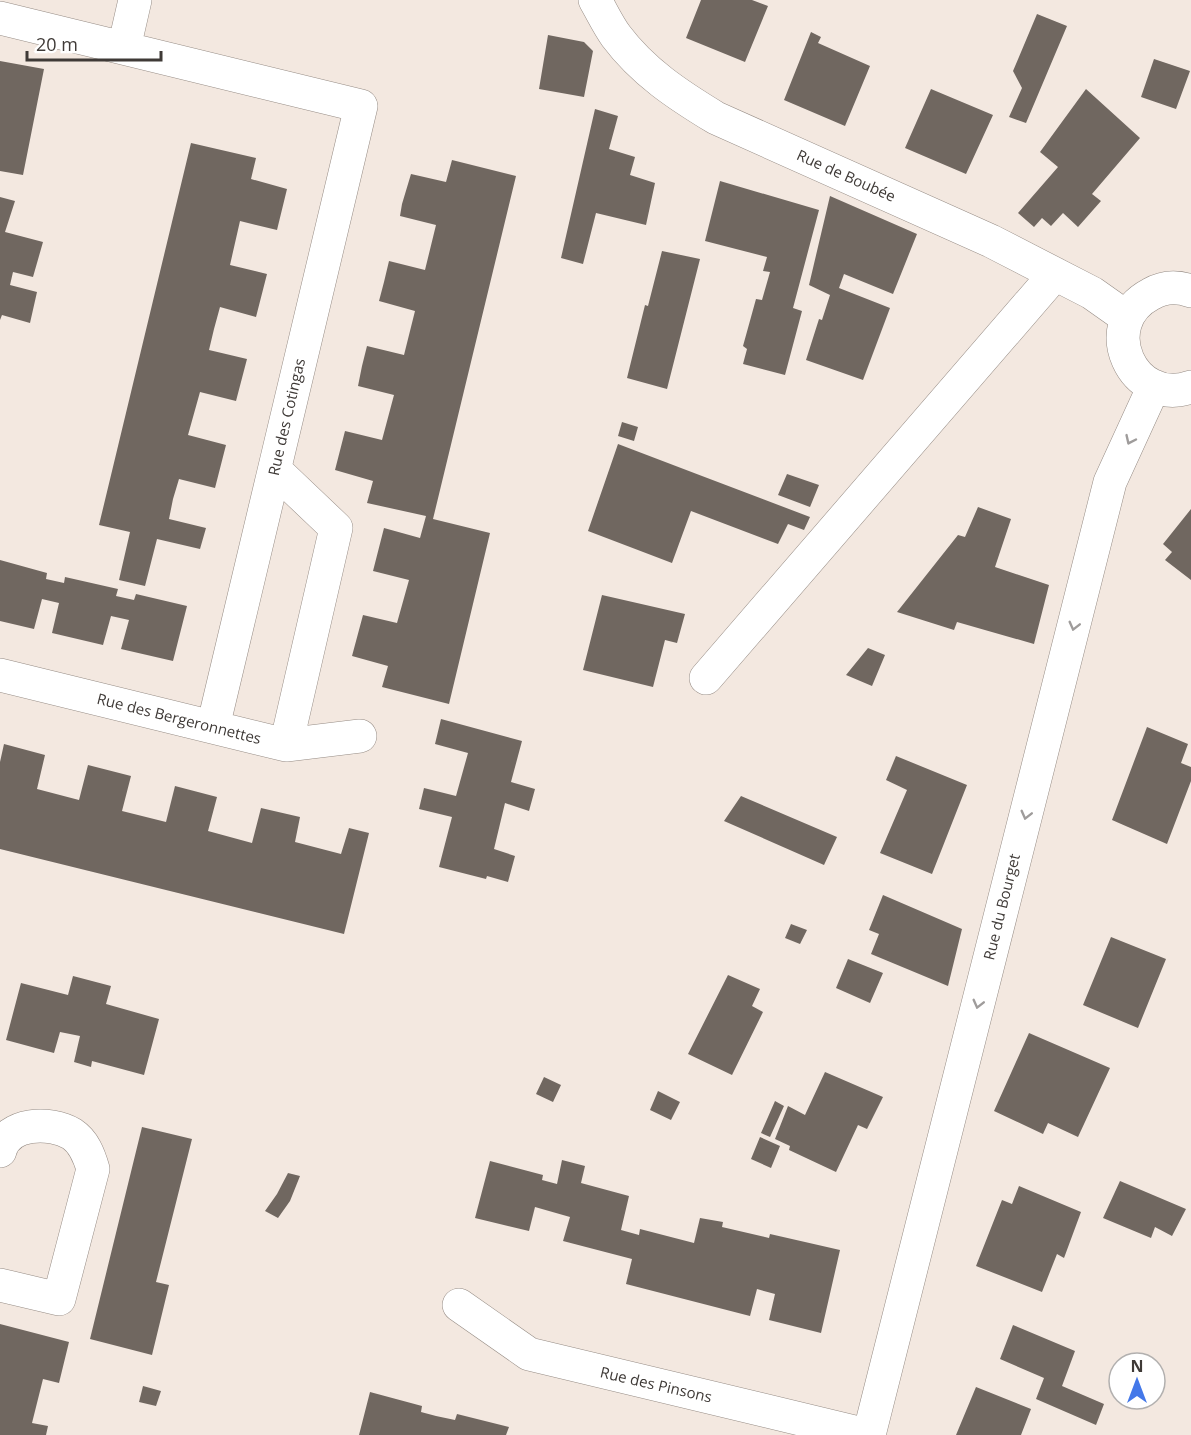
<svg xmlns="http://www.w3.org/2000/svg" width="1191" height="1435" font-family="'Open Sans',sans-serif">
	<style>
		.building { fill: #706760 }
		.lines { fill: none; stroke-linecap: round; stroke-linejoin: round }
		.minor-casing { stroke: #968c85; stroke-width: 34 }
		.minor { stroke: #fff; stroke-width: 33 }
		.oneway { stroke: #9f9c9b }
		.labels { text-anchor: middle; stroke-width: 6; stroke-linejoin: round; paint-order: stroke }
		.street-label { font-size: 15px; fill: #3f3a37; stroke: #fff }
	</style>
	<rect width="100%" height="100%" fill="#f3e8e0"/>
	<!-- building -->
	<path class="building" d="M 701,0 L 752,0 L 768,6 L 745,62 L 686,38 Z
		M 1037,14 L 1067,26 L 1026,123 L 1009,117 L 1022,88 L 1013,71 Z
		M 811,32 L 821,37 L 818,43 L 870,66 L 845,126 L 784,100 Z
		M 548,35 L 584,42 L 593,51 L 584,97 L 539,89 Z
		M 1154,59 L 1190,71 L 1176,109 L 1141,97 Z
		M 0,61 L 44,69 L 23,175 L 0,171 Z
		M 931,89 L 993,115 L 966,174 L 905,148 Z
		M 1086,89 L 1140,138 L 1092,194 L 1101,201 L 1078,227 L 1063,213 L 1051,226 L 1042,218 L 1034,227 L 1018,213 L 1058,167 L 1040,152 Z
		M 595,109 L 618,116 L 609,149 L 635,157 L 630,175 L 655,183 L 646,225 L 596,213 L 583,264 L 561,258 Z
		M 191,143 L 256,158 L 251,179 L 287,189 L 277,230 L 240,221 L 230,265 L 267,274 L 256,317 L 220,307 L 214,329 L 209,350 L 247,359 L 236,401 L 200,392 L 188,435 L 226,445 L 215,488 L 179,479 L 173,499 L 169,519 L 206,528 L 200,549 L 157,539 L 145,586 L 119,580 L 130,532 L 99,525 Z
		M 452,160 L 516,176 L 433,519 L 490,533 L 449,704 L 382,687 L 388,666 L 352,656 L 363,615 L 397,623 L 409,580 L 373,571 L 384,528 L 420,538 L 426,516 L 367,503 L 373,481 L 335,470 L 345,431 L 382,440 L 394,395 L 358,386 L 362,366 L 367,346 L 404,355 L 415,311 L 379,301 L 384,282 L 389,261 L 425,270 L 436,225 L 400,216 L 402,204 L 411,174 L 446,182 Z
		M 720,181 L 819,210 L 793,308 L 802,311 L 785,375 L 743,364 L 747,349 L 743,346 L 756,299 L 762,300 L 770,272 L 763,271 L 767,257 L 705,241 Z
		M 830,196 L 917,234 L 893,294 L 844,274 L 839,288 L 890,308 L 863,380 L 806,360 L 819,319 L 822,320 L 830,295 L 809,285 Z
		M 0,197 L 15,201 L 5,232 L 43,242 L 33,277 L 13,272 L 10,285 L 37,292 L 30,323 L 2,315 L 0,320 Z
		M 662,251 L 700,259 L 667,389 L 627,378 L 645,305 L 648,306 Z
		M 622,422 L 638,427 L 634,441 L 618,436 Z
		M 618,444 L 702,476 L 810,517 L 804,530 L 788,524 L 778,544 L 691,511 L 672,563 L 588,531 Z
		M 787,474 L 819,485 L 810,507 L 778,495 Z
		M 978,507 L 1011,519 L 995,567 L 1049,585 L 1034,644 L 957,622 L 954,630 L 897,612 L 958,535 L 965,537 Z
		M 1191,509 L 1191,580 L 1165,560 L 1172,552 L 1163,544 Z
		M 0,560 L 47,573 L 46,579 L 64,583 L 65,577 L 118,589 L 116,596 L 134,600 L 136,594 L 187,606 L 173,661 L 121,649 L 129,620 L 111,616 L 103,645 L 52,633 L 59,603 L 42,599 L 34,629 L 0,621 Z
		M 602,595 L 685,614 L 677,643 L 665,640 L 653,687 L 583,670 Z
		M 868,648 L 885,655 L 872,686 L 846,675 Z
		M 441,719 L 522,741 L 511,782 L 535,789 L 529,811 L 505,803 L 494,849 L 515,856 L 508,882 L 487,876 L 486,879 L 439,867 L 452,817 L 419,809 L 424,788 L 456,796 L 468,753 L 435,744 Z
		M 1147,727 L 1188,744 L 1181,763 L 1191,767 L 1191,781 L 1167,844 L 1112,820 Z
		M 4,744 L 45,755 L 37,789 L 79,800 L 88,765 L 131,776 L 122,811 L 166,822 L 175,786 L 217,797 L 208,831 L 252,843 L 261,808 L 300,817 L 295,842 L 341,854 L 349,828 L 369,833 L 344,934 L 0,849 L 0,762 Z
		M 896,756 L 967,785 L 932,874 L 880,853 L 907,790 L 886,780 Z
		M 741,796 L 837,837 L 824,865 L 724,821 Z
		M 883,895 L 962,929 L 948,986 L 871,954 L 879,934 L 869,930 Z
		M 791,924 L 807,930 L 800,944 L 785,938 Z
		M 1111,937 L 1166,959 L 1138,1028 L 1083,1005 Z
		M 848,959 L 883,973 L 870,1003 L 836,988 Z
		M 728,975 L 760,989 L 752,1006 L 763,1012 L 732,1075 L 688,1054 Z
		M 73,976 L 111,986 L 106,1004 L 159,1019 L 144,1075 L 92,1061 L 91,1067 L 74,1062 L 80,1036 L 60,1032 L 54,1053 L 6,1040 L 21,983 L 68,995 Z
		M 1029,1033 L 1110,1068 L 1078,1137 L 1048,1123 L 1043,1134 L 994,1111 Z
		M 825,1072 L 883,1097 L 867,1129 L 858,1125 L 836,1172 L 789,1150 L 790,1146 L 775,1139 L 788,1106 L 805,1115 Z
		M 544,1077 L 561,1085 L 553,1102 L 536,1094 Z
		M 658,1091 L 680,1102 L 671,1120 L 650,1110 Z
		M 775,1101 L 784,1106 L 770,1137 L 761,1133 Z
		M 142,1127 L 192,1139 L 156,1282 L 169,1285 L 152,1355 L 90,1339 Z
		M 760,1137 L 780,1146 L 771,1168 L 751,1159 Z
		M 562,1160 L 585,1166 L 581,1183 L 629,1196 L 621,1230 L 639,1235 L 640,1229 L 694,1243 L 700,1218 L 723,1222 L 722,1227 L 769,1238 L 770,1234 L 840,1250 L 821,1333 L 769,1320 L 775,1294 L 757,1289 L 750,1316 L 626,1284 L 632,1259 L 563,1241 L 570,1217 L 535,1207 L 529,1231 L 475,1218 L 490,1161 L 543,1175 L 542,1180 L 557,1184 Z
		M 288,1173 L 300,1176 L 290,1201 L 278,1218 L 265,1211 L 277,1194 Z
		M 1120,1181 L 1186,1209 L 1172,1236 L 1155,1227 L 1151,1238 L 1103,1218 Z
		M 1019,1186 L 1081,1212 L 1064,1258 L 1057,1254 L 1042,1292 L 976,1266 L 1002,1200 L 1012,1204 Z
		M 0,1324 L 69,1342 L 59,1383 L 43,1379 L 32,1423 L 48,1426 L 46,1435 L 0,1435 Z
		M 1013,1325 L 1075,1351 L 1062,1386 L 1104,1404 L 1096,1425 L 1036,1399 L 1044,1378 L 1000,1359 Z
		M 143,1386 L 161,1391 L 156,1406 L 139,1402 Z
		M 976,1387 L 1031,1409 L 1021,1435 L 956,1435 Z
		M 370,1392 L 422,1406 L 421,1412 L 436,1416 L 455,1420 L 457,1414 L 509,1427 L 506,1435 L 359,1435 Z"/>
	<g class="lines">
		<defs>
			<path id="minor" d="M 595,0 C 602,12 608,25 616,36 C 643,72 678,95 716,118 L 991,241 L 1092,293 L 1126,317
				M 0,18 L 361,106 L 213,727
				M 124,48 L 135,0
				M 1191,291 C 1177,286 1163,287 1151,294 C 1094,324 1133,408 1191,387
				M 275,470 L 336,528 L 286,745
				M 0,675 L 286,745 L 360,736
				M 706,678 L 1055,274
				M 0,1151 C 7,1122 50,1121 72,1134 C 84,1142 89,1155 93,1169 L 59,1299 L 0,1285
				M 459,1305 L 529,1354 L 867,1435
				M 869,1435 L 1110,482 L 1154,386"/>
		</defs>
		<!-- minor casing -->
		<use href="#minor" class="minor-casing"/>
		<!-- minor -->
		<use href="#minor" class="minor"/>
	</g>
	<!-- one-way arrows -->
	<defs><path id="oneway-chevron" d="M-2-3.5L2.5 0L-2 3.5" fill="none" stroke-width="1.6" stroke-linecap="round" stroke-linejoin="round" transform="scale(1.5)"/></defs>
	<g class="oneway">
		<use href="#oneway-chevron" transform="translate(1130 440) rotate(115)"/>
		<use href="#oneway-chevron" transform="translate(1074 626) rotate(104)"/>
		<use href="#oneway-chevron" transform="translate(1026 815) rotate(104)"/>
		<use href="#oneway-chevron" transform="translate(978 1004) rotate(104)"/>
	</g>
	<g class="labels">
		<!-- street labels -->
		<g class="street-label">
			<text transform="translate(846 176) rotate(24)" y="5">Rue de Boubée</text>
			<text transform="translate(287 417) rotate(-77)" y="5">Rue des Cotingas</text>
			<text transform="translate(179 719) rotate(14)" y="5">Rue des Bergeronnettes</text>
			<text transform="translate(1002 907) rotate(-76)" y="5">Rue du Bourget</text>
			<text transform="translate(656 1385) rotate(13)" y="5">Rue des Pinsons</text>
		</g>
	</g>
	<!-- north arrow -->
	<g transform="translate(1137 1381)"><circle r="28" fill="#ffffff" stroke="#b2b0af" stroke-width="1.5"/>
	<path d="M0-4.5L10 22L0 15L-10 22Z" fill="#4478e9"/>
	<text y="-9" font-size="16" font-weight="bold" text-anchor="middle" fill="#3f3a37">N</text>
	</g>
	<!-- scale -->
	<path d="M27 51v9h134v-9" fill="none" stroke="#3f3a37" stroke-width="3"/>
	<text x="36" y="51" font-size="18" fill="#3f3a37" stroke="#ffffff" stroke-width="4.5" paint-order="stroke">20 m</text>
</svg>
